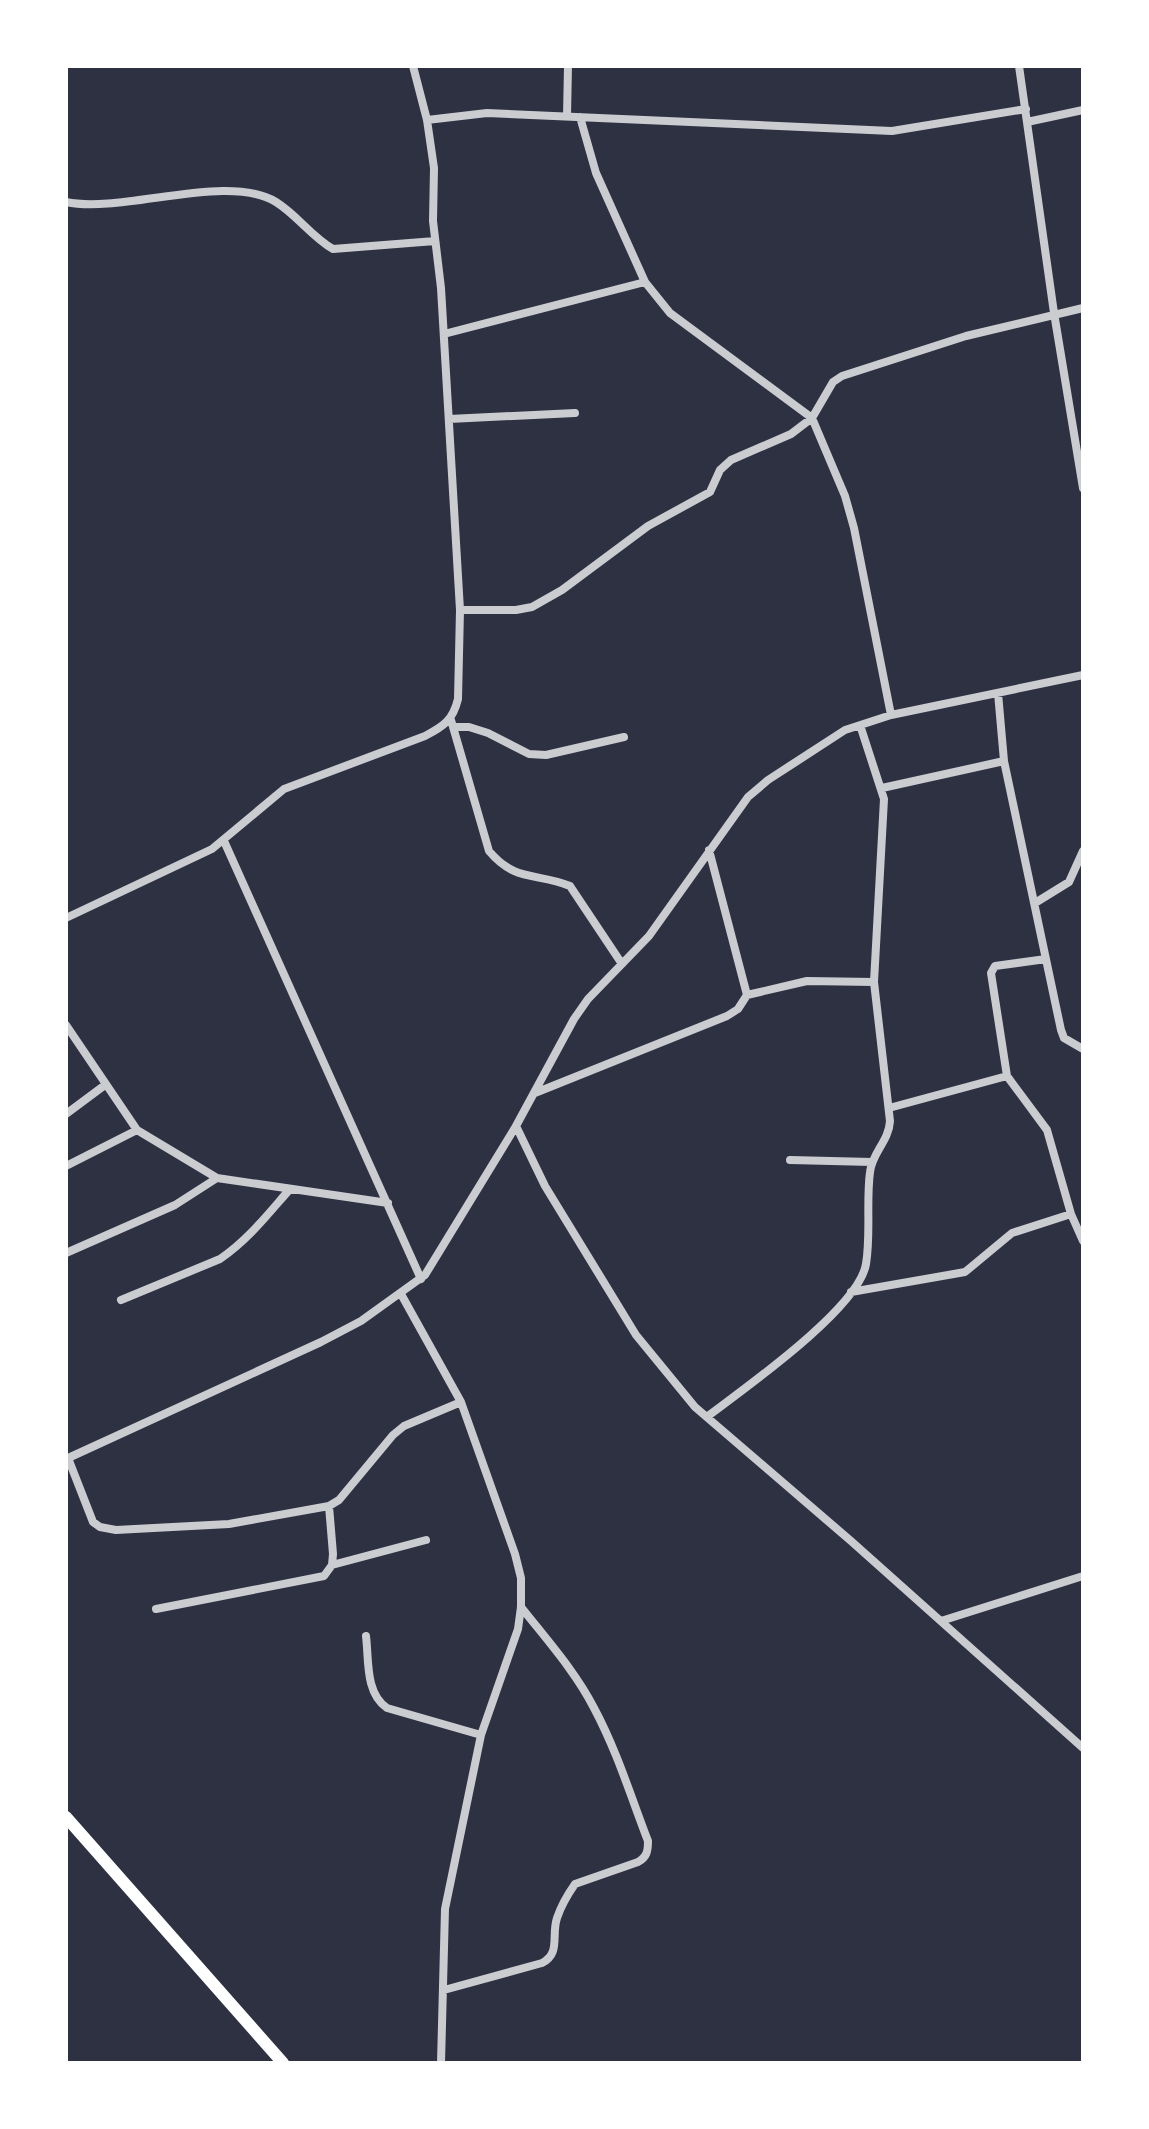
<svg xmlns="http://www.w3.org/2000/svg" width="1149" height="2129" font-family="Montserrat,sans-serif">
	<style>
		.lines { fill: none; stroke-linecap: round; stroke-linejoin: round }
		.minor { stroke: #caccd0; stroke-width: 8 }
		.secondary { stroke: #fff; stroke-width: 12 }
	</style>
	<rect width="100%" height="100%" fill="#2d3142"/>
	<g class="lines">
		<!-- minor -->
		<path class="minor" d="M 1019,66 L 1054,313 L 1083,488
			M 567,116 L 568,66
			M 580,117 L 596,173 L 645,282 L 670,313 L 812,418 L 845,496 L 854,528 L 891,715
			M 427,120 L 487,113 L 892,131 L 1026,109
			M 1027,122 L 1083,110
			M 66,202 C 123,214 227,172 276,202 C 297,215 312,237 333,249 L 435,241
			M 444,334 L 645,282
			M 449,419 L 575,413
			M 460,610 L 516,610 L 532,607 L 562,590 L 648,526 L 710,492 L 720,470 L 731,460 L 791,434 L 812,418 L 833,382 L 842,376 L 966,336 L 1083,308
			M 998,693 L 1004,761 L 1061,1030 L 1064,1038 L 1083,1049
			M 451,720 L 489,851 C 516,883 536,872 570,886 L 622,964
			M 453,727 L 469,727 L 488,733 L 529,754 L 546,755 L 624,737
			M 882,788 L 1004,761
			M 224,841 L 421,1279
			M 1035,903 L 1069,882 L 1083,851
			M 66,918 L 212,849 L 284,789 L 425,736 C 444,726 453,720 458,699 L 460,610 L 441,288 L 433,221 L 434,168 L 427,120 L 413,66
			M 1046,959 L 995,966 L 991,973 L 1007,1076 L 1047,1130 L 1071,1214 L 1083,1241
			M 747,995 L 807,981 L 874,982
			M 66,1025 L 137,1130 L 217,1178 L 388,1203
			M 535,1093 L 727,1016 L 738,1009 L 747,995 L 709,850
			M 889,1108 L 1007,1076
			M 66,1114 L 105,1085
			M 516,1126 L 545,1186 L 636,1335 L 695,1407 L 851,1541 L 1083,1748
			M 790,1160 L 872,1162
			M 66,1166 L 137,1130
			M 66,1253 L 175,1205 L 217,1178
			M 851,1292 L 965,1272 L 1012,1233 L 1071,1214
			M 401,1294 L 461,1402 L 515,1554 L 521,1578 L 521,1607 L 518,1629 L 481,1735 L 445,1909 L 441,2063
			M 121,1300 L 220,1259 C 248,1240 268,1214 290,1189
			M 708,1416 C 745,1388 859,1308 866,1264 C 871,1234 866,1202 870,1172 C 872,1153 889,1141 890,1121 L 874,982 L 884,799 L 860,725
			M 68,1458 L 93,1522 L 100,1527 L 116,1530 L 229,1524 L 329,1506 L 339,1500 L 393,1435 L 404,1426 L 461,1402
			M 66,1459 L 321,1342 L 361,1321 L 425,1275 L 516,1126 L 574,1019 L 588,999 L 649,936 L 748,797 L 768,780 L 845,730 L 891,715 L 1083,675
			M 332,1565 L 426,1540
			M 156,1609 L 324,1576 L 332,1565 L 333,1554 L 329,1506
			M 941,1621 L 1083,1576
			M 366,1636 C 369,1660 365,1693 387,1708 L 481,1735
			M 444,1990 L 542,1963 C 561,1953 551,1936 557,1918 C 561,1906 568,1894 575,1884 L 638,1862 C 647,1857 648,1851 648,1841 C 631,1797 617,1751 594,1708 C 575,1671 547,1640 521,1607"/>
		<!-- secondary -->
		<path class="secondary" d="M 66,1817 L 283,2063"/>
	</g>
	<!-- border -->
	<rect width="1149" height="2129" fill="none" stroke="#ffffff" stroke-width="136"/>
</svg>
